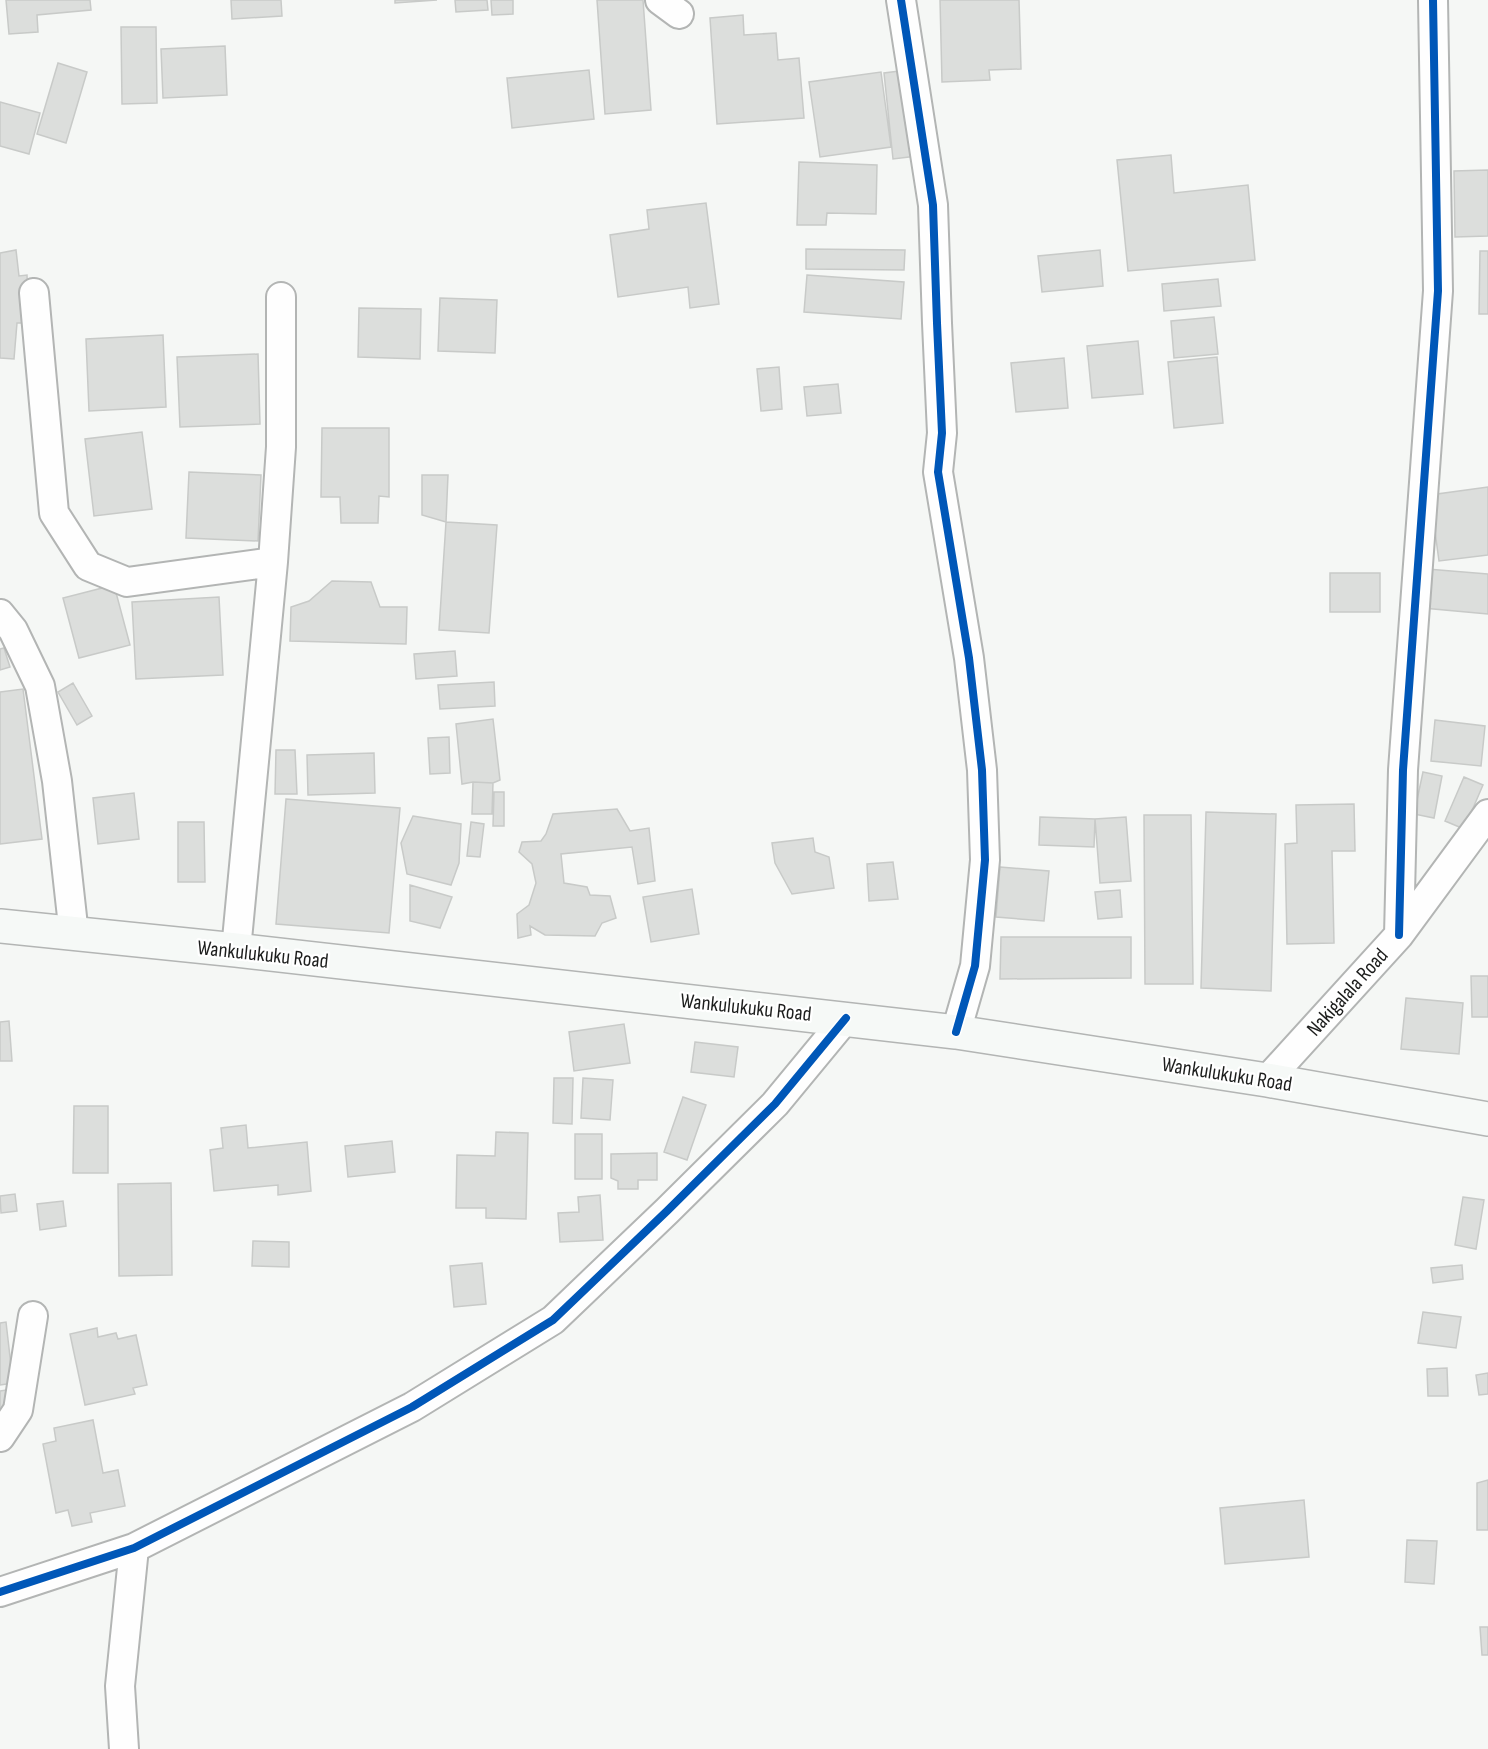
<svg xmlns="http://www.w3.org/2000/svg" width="1488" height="1749" font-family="'Sofia Sans Condensed',sans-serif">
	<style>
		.building { fill: #dcdedc; stroke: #c8cac8; stroke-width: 1.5 }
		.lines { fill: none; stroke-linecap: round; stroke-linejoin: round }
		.street-casing { stroke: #b3b5b4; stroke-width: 32 }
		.secondary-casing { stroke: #b3b5b4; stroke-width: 36 }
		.street { stroke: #fefefe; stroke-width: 28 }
		.secondary { stroke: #f6f9f7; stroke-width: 33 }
		.cycleway-casing { stroke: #fff; stroke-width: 11 }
		.cycleway { stroke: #0057b8; stroke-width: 8 }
		.labels { text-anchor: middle; stroke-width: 4.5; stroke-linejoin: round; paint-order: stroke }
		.street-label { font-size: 21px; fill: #1c1d1c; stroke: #fff }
	</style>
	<rect width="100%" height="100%" fill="#f5f7f5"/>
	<!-- building -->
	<path class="building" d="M 6,0 L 90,0 L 91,10 L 37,15 L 38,32 L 9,34 Z
		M 231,0 L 281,0 L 282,16 L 232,19 Z
		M 395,0 L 437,0 L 395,3 Z
		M 455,0 L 487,0 L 488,10 L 456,12 Z
		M 491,0 L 513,0 L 513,14 L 492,15 Z
		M 597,0 L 643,0 L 651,110 L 605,114 Z
		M 940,0 L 1019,0 L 1021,69 L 989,70 L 990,80 L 942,82 Z
		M 743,15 L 744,35 L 776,33 L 778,60 L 799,58 L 804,118 L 717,124 L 710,18 Z
		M 121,27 L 156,27 L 157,103 L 122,104 Z
		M 225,46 L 227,95 L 163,98 L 161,49 Z
		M 58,63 L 87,72 L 66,143 L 37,134 Z
		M 589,70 L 594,119 L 512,128 L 507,78 Z
		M 907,70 L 917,156 L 893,159 L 884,73 Z
		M 881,72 L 891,147 L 820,157 L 809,82 Z
		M 0,102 L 40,113 L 29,154 L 0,146 Z
		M 1171,155 L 1174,193 L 1248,185 L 1255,260 L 1128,271 L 1117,160 Z
		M 799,162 L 877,165 L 876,214 L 827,213 L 826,225 L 797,225 Z
		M 1488,170 L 1488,236 L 1455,237 L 1454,171 Z
		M 706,203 L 719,304 L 690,308 L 688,287 L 618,297 L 610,235 L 649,229 L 647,210 Z
		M 806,249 L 905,250 L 904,270 L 806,269 Z
		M 16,250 L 19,276 L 27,275 L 29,323 L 17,323 L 14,359 L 0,358 L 0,253 Z
		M 1100,250 L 1103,286 L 1042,292 L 1038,256 Z
		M 1480,251 L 1488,251 L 1488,314 L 1479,314 Z
		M 807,275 L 904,282 L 901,319 L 804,312 Z
		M 1218,279 L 1221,306 L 1164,311 L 1162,284 Z
		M 440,298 L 497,300 L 495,353 L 438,351 Z
		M 359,308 L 421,309 L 420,359 L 358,357 Z
		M 1214,317 L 1218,354 L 1174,358 L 1171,321 Z
		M 163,335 L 166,407 L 89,411 L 86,339 Z
		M 1138,341 L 1143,394 L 1092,398 L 1087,346 Z
		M 258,354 L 260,424 L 180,427 L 177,357 Z
		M 1217,357 L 1223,423 L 1174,428 L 1168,362 Z
		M 1064,358 L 1068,408 L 1016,412 L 1011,363 Z
		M 779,367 L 782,409 L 761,411 L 757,369 Z
		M 838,384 L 841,413 L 807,416 L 804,387 Z
		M 322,428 L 389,428 L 389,497 L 379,496 L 378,523 L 341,523 L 340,497 L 321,497 Z
		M 142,432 L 152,509 L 94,516 L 85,439 Z
		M 189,472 L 261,475 L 258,541 L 186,538 Z
		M 422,475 L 448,475 L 446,522 L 422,515 Z
		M 1488,487 L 1488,555 L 1439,561 L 1430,495 Z
		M 446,522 L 497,525 L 489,633 L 439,630 Z
		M 1427,569 L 1488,574 L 1488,614 L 1423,608 Z
		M 1330,573 L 1380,573 L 1380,612 L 1330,612 Z
		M 332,581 L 371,582 L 380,607 L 407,607 L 406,644 L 290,641 L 291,607 L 309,601 Z
		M 114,585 L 130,645 L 79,658 L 63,598 Z
		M 219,597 L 223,675 L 136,679 L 132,602 Z
		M 4,648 L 10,667 L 0,670 L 0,649 Z
		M 455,651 L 457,676 L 416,679 L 414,654 Z
		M 494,682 L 495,706 L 440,709 L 438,685 Z
		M 73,683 L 92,716 L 77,725 L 58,692 Z
		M 23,689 L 42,839 L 0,844 L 0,692 Z
		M 493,719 L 500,780 L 493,783 L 473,782 L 462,784 L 456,724 Z
		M 1435,720 L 1485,726 L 1481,766 L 1431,761 Z
		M 449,737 L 450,773 L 430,774 L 428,738 Z
		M 276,750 L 295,750 L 297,794 L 275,794 Z
		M 374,753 L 375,793 L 308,795 L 307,755 Z
		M 1423,772 L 1442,776 L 1434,818 L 1414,814 Z
		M 1464,777 L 1483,785 L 1464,829 L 1445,821 Z
		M 473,782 L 493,783 L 492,814 L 472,814 Z
		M 494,792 L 504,792 L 504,826 L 493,826 Z
		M 134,793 L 139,839 L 98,844 L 93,798 Z
		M 286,799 L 400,808 L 389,933 L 276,924 Z
		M 1354,804 L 1355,851 L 1332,851 L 1334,943 L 1287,944 L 1285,844 L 1297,843 L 1296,805 Z
		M 617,809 L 630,831 L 649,828 L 655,881 L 638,884 L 632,847 L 561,854 L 564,883 L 587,887 L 590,895 L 610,896 L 616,918 L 602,923 L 595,936 L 545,935 L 530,926 L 531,935 L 518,938 L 517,914 L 529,905 L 536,883 L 532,864 L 519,852 L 522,842 L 541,841 L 546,834 L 553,814 Z
		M 1206,812 L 1276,814 L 1271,991 L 1201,988 Z
		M 1144,815 L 1191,815 L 1193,984 L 1145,984 Z
		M 413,816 L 461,824 L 459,863 L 451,885 L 407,874 L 401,843 Z
		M 1040,817 L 1095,819 L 1094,847 L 1039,845 Z
		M 1126,817 L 1131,881 L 1100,883 L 1095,819 Z
		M 178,822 L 204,822 L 205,882 L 178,882 Z
		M 471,822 L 484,824 L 480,857 L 467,856 Z
		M 813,838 L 815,852 L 829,857 L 834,888 L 792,894 L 775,863 L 772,843 Z
		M 893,862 L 898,899 L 869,901 L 867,864 Z
		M 1000,867 L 1049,871 L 1044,921 L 996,917 Z
		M 410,885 L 452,897 L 440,928 L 410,921 Z
		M 692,889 L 699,934 L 651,942 L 643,897 Z
		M 1120,890 L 1122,917 L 1098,919 L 1095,892 Z
		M 1001,937 L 1131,937 L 1131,978 L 1000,979 Z
		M 1471,976 L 1488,976 L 1488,1017 L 1472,1017 Z
		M 1406,998 L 1463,1003 L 1459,1054 L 1401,1049 Z
		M 9,1021 L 12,1061 L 0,1061 L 0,1022 Z
		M 624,1024 L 630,1063 L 574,1071 L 569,1032 Z
		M 695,1042 L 738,1047 L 734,1077 L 691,1072 Z
		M 554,1078 L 573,1078 L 572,1124 L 553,1123 Z
		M 583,1078 L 613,1080 L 610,1120 L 581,1118 Z
		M 683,1097 L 706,1105 L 687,1160 L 664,1152 Z
		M 74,1106 L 108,1106 L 108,1173 L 73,1173 Z
		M 246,1125 L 248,1148 L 307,1142 L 311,1191 L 278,1195 L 278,1185 L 214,1191 L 210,1150 L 223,1148 L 221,1128 Z
		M 496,1132 L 528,1133 L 526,1219 L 486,1218 L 486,1208 L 456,1208 L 457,1155 L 495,1156 Z
		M 575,1134 L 602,1134 L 602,1179 L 575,1179 Z
		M 392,1141 L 395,1172 L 348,1177 L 345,1146 Z
		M 657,1153 L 657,1180 L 638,1180 L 638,1189 L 618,1189 L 618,1181 L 611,1178 L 611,1154 Z
		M 171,1183 L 172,1275 L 119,1276 L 118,1184 Z
		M 15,1194 L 17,1211 L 1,1213 L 0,1196 Z
		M 600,1195 L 603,1240 L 560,1242 L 558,1213 L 579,1212 L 578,1197 Z
		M 1463,1197 L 1484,1200 L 1476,1249 L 1455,1245 Z
		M 63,1201 L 66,1226 L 40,1230 L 37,1204 Z
		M 253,1241 L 289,1242 L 289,1267 L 252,1266 Z
		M 482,1263 L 486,1304 L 454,1307 L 450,1266 Z
		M 1462,1265 L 1463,1279 L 1433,1283 L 1431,1268 Z
		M 1423,1312 L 1461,1317 L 1456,1348 L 1418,1343 Z
		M 6,1322 L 13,1383 L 0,1385 L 0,1323 Z
		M 97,1328 L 98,1337 L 116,1333 L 118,1339 L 136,1335 L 147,1385 L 133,1388 L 135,1394 L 85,1405 L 70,1334 Z
		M 1447,1368 L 1448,1396 L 1428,1396 L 1427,1369 Z
		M 1488,1373 L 1488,1394 L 1479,1395 L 1476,1375 Z
		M 6,1390 L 10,1413 L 0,1414 L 0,1391 Z
		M 93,1420 L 103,1473 L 118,1470 L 125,1506 L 90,1513 L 92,1522 L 72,1526 L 68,1510 L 56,1513 L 43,1444 L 56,1441 L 54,1428 Z
		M 1488,1480 L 1488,1530 L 1477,1530 L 1477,1483 Z
		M 1304,1500 L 1309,1557 L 1225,1564 L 1220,1508 Z
		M 1407,1540 L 1437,1541 L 1434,1584 L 1405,1582 Z
		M 1480,1627 L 1488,1627 L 1488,1655 L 1482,1655 Z"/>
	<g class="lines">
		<defs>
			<path id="street" d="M 660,0 L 679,14
				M 901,0 L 933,205 L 937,323 L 942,433 L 938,472 L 969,658 L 982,770 L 985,860 L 975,966 L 956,1032
				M 34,293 L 54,513 L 88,566 L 127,582 L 273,562
				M 0,614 L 13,630 L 40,686 L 57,781 L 74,935
				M 1399,935 L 1403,770 L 1438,291 L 1433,0
				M 236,950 L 273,562 L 281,447 L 281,297
				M 1267,1080 L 1399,935 L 1488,814
				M 0,1437 L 18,1410 L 33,1316
				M 0,1592 L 134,1548 L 412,1407 L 553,1320 L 667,1211 L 775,1104 L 846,1018
				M 124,1749 L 120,1686 L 134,1548"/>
			<path id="secondary" d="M 0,926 L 236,950 L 956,1032 L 1267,1080 L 1488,1119"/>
		</defs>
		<!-- street casing -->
		<use href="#street" class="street-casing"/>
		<!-- secondary casing -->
		<use href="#secondary" class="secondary-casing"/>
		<!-- street -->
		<use href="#street" class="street"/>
		<!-- secondary -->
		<use href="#secondary" class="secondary"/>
		<defs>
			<path id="cycleway" d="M 901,0 L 933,205 L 937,323 L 942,433 L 938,472 L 969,658 L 982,770 L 985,860 L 975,966 L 956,1032
				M 1399,935 L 1403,770 L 1438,291 L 1433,0
				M 0,1592 L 134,1548 L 412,1407 L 553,1320 L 667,1211 L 775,1104 L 846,1018"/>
		</defs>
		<!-- cycleway casing -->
		<use href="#cycleway" class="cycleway-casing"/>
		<!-- cycleway -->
		<use href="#cycleway" class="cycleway"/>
	</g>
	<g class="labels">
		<!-- street labels -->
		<g class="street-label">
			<text transform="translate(263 954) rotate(6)" y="7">Wankulukuku Road</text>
			<text transform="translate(1347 992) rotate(-48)" y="7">Nakigalala Road</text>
			<text transform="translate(746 1007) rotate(6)" y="7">Wankulukuku Road</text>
			<text transform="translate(1227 1074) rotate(9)" y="7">Wankulukuku Road</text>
		</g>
	</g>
</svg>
